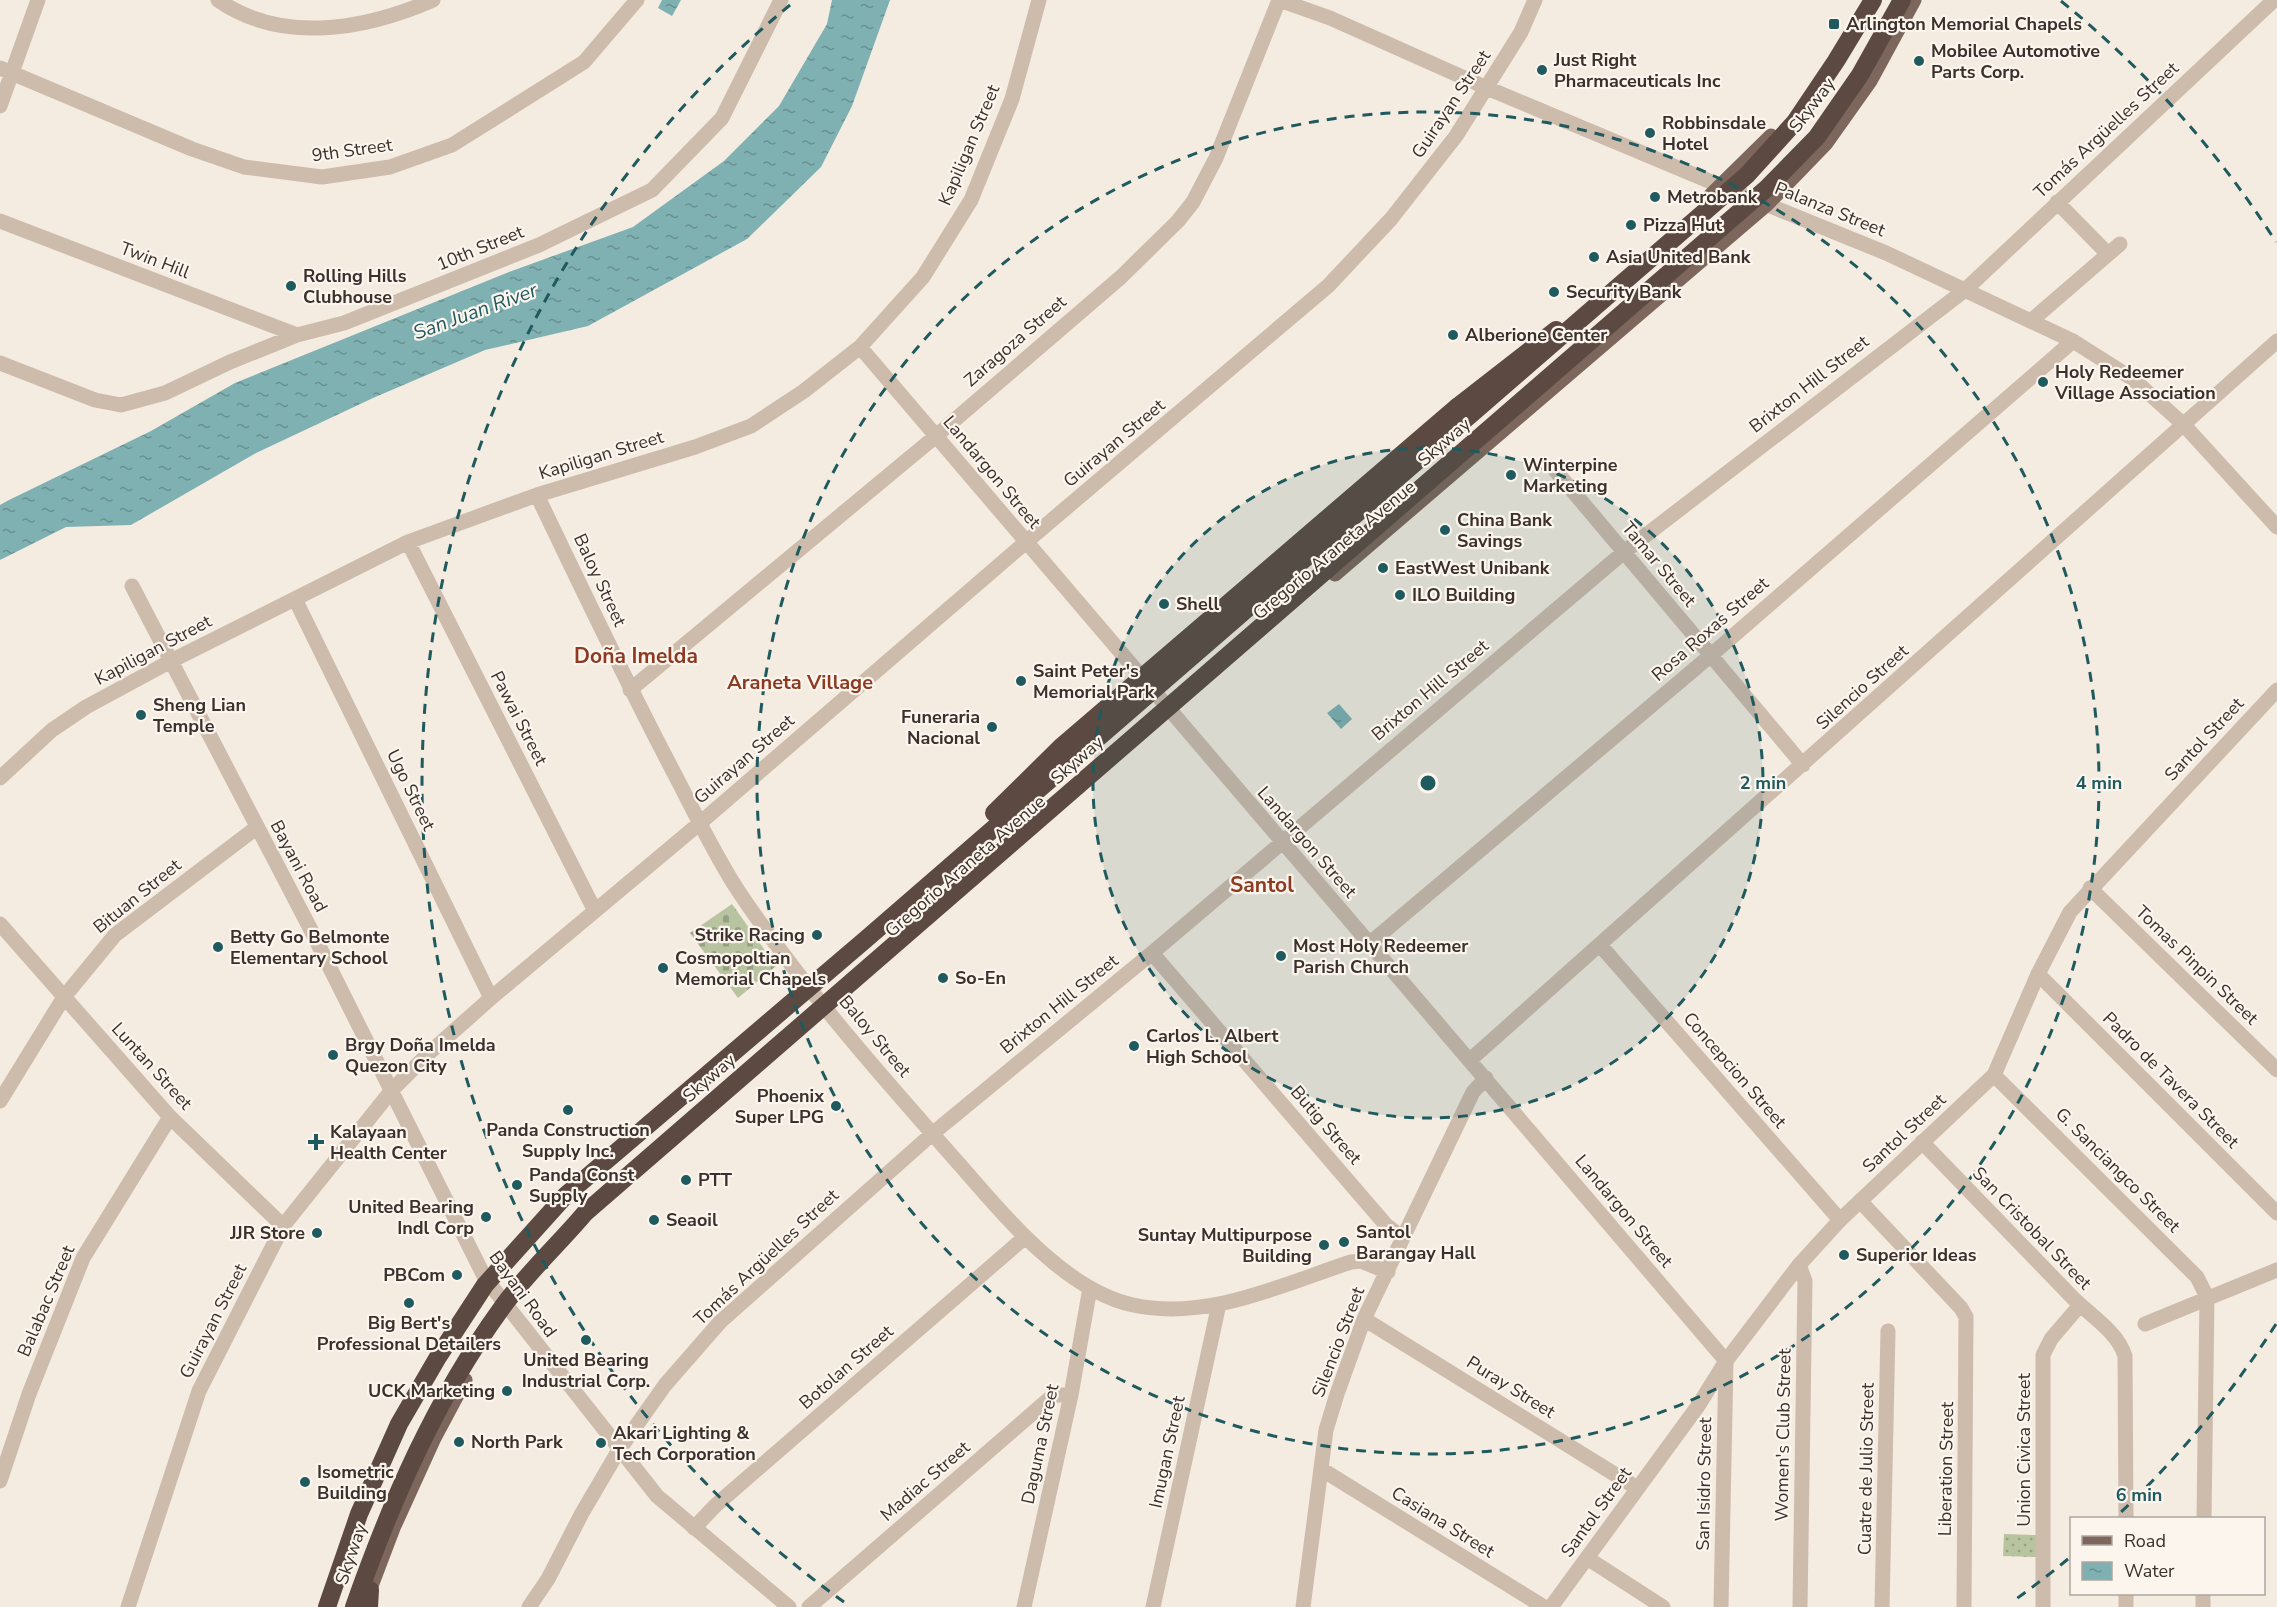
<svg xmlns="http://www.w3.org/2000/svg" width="2277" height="1607" font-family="'Nunito Sans',sans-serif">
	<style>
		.grass { fill: url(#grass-dots) }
		.cemetery { fill: url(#cemetery-stones) }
		.water { fill: url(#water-ripples) }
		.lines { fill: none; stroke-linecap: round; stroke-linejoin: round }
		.minor { stroke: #cdbbac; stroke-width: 15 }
		.tertiary { stroke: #cdbbac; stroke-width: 15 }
		.primary { stroke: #7d675c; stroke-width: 15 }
		.motorway { stroke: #5c4a42; stroke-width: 18 }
		.motorway-bridge { stroke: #5c4a42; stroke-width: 18 }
		.ring { fill: none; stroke: #1f5a5e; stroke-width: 3; stroke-dasharray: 10 8 }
		.poi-dot { fill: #1f5a5e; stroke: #fbf5ee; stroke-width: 2 }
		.labels { text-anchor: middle; stroke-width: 4.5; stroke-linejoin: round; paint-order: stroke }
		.poi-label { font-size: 18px; font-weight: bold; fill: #3b302b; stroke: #fbf5ee; text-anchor: start }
		.street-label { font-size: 18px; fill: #3b302b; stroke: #fbf5ee }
		.water-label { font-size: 20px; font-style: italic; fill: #1f5a5e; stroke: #fbf5ee }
		.neighbourhood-label { font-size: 20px; font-weight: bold; fill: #8c3b22; stroke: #fbf5ee }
		.quarter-label { font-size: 21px; font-weight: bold; fill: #8c3b22; stroke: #fbf5ee }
		.centre { fill: #1f5a5e; stroke: #fbf5ee; stroke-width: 3 }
		.ring-label { font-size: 18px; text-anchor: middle; font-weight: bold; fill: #1f5a5e; stroke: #fbf5ee; stroke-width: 4.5; stroke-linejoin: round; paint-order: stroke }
	</style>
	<defs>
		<pattern id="grass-dots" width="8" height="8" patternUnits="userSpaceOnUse" patternTransform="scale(1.5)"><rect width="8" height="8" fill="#b8c4a0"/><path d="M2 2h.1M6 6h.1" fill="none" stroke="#97a083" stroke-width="1.8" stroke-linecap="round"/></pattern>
		<pattern id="cemetery-stones" width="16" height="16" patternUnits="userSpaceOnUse" patternTransform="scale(1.5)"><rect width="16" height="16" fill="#b8c4a0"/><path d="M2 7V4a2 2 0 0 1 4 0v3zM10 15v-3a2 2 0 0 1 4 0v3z" fill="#97a083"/></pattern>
		<pattern id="water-ripples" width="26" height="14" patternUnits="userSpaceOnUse" patternTransform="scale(1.5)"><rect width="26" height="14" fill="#7fb0b2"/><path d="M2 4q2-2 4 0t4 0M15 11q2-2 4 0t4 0" fill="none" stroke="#699091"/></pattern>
	</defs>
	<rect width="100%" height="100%" fill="#f4ebe1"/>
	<!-- grass -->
	<path class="grass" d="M 2004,1534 L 2036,1535 L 2036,1557 L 2003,1556 Z"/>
	<!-- cemetery -->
	<path class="cemetery" d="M 732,904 L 776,966 L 738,998 L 690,933 Z"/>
	<!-- water -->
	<path class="water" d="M 662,0 L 681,0 L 672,16 L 658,8 Z
		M 832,0 L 890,0 L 852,106 L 821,167 L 747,239 L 588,326 L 485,350 L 373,398 L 256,453 L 131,525 L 66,527 L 0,560 L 0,505 L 9,500 L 151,431 L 235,383 L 509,272 L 633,227 L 724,161 L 779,106 L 827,24 Z
		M 1339,704 L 1352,719 L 1341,729 L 1327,713 Z"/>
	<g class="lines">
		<!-- minor -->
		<path class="minor" d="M 218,0 C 283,45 366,29 433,0
			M 1279,0 L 1330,18 L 1487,88 L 1721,186
			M 0,68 L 192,149 L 244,167 L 322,177 L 390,167 L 452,145 L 584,62 L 637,0
			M 0,106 L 38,0
			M 2057,202 L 2108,254
			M 0,221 L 297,335
			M 2032,320 L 2120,244
			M 860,347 L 1726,1361 L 1721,1607
			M 0,363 L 95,400 L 121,405 L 165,393 L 230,362 L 297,335 L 344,323 L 539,245 L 652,190 L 722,118 L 781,0
			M 1555,470 L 1803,765
			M 537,495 C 581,587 625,680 673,771 C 694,811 714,854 739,892 C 804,989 883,1078 960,1165 C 1004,1215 1064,1290 1133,1305 C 1207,1321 1281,1285 1351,1262 L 1361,1261 L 1388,1272
			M 408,542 L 595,911
			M 132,586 L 311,930 L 485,1278
			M 295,599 L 491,998
			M 630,690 L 936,436 L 1121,277 L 1178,221 L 1193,202 L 1216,158 L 1279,0
			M 0,778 L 52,730 L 86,707 L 171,661 L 408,542 L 537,495 L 695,447 L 751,426 L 804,391 L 860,347 L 923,277 L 971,200 L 1012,99 L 1039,0
			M 2090,888 L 2277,1070
			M 0,924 L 170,1117 L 283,1226
			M 1369,944 L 1710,656 L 2073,341
			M 1600,945 L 1840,1220
			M 1152,953 L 1386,1225 L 1403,1238
			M 2038,974 L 2277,1213
			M 1470,1060 L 2277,341
			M 1994,1075 L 2197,1277 L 2207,1297 L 2204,1518
			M 0,1101 L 64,997 L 115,935 L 256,828
			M 1922,1142 C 1972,1194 2023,1246 2073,1298 C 2091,1316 2117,1331 2125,1356 L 2126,1518
			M 1860,1201 L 1961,1308 L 1966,1317 L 1964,1607
			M 1799,1265 L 1805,1281 L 1800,1607
			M 1364,1319 L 1637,1488
			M 2145,1324 L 2277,1270
			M 1321,1469 L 1544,1607
			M 0,1481 L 29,1394 L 83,1258 L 170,1117
			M 694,1528 L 716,1505 L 1024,1238
			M 2126,1594 L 2126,1607
			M 128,1607 L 199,1391 L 283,1226 L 392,1090 L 428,1054 L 491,998 L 700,823 L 1026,542 L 1328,286 L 1391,219 L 1456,136 L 1521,32 L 1535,0
			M 529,1607 L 548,1579 L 582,1513 L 619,1450 L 665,1385 L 720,1322 L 932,1134 L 1152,953 L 1624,552 L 1965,290 L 2274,0
			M 809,1607 L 1049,1399 L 1056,1395 L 1071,1395
			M 1024,1607 L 1071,1395 L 1090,1288
			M 1153,1607 L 1219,1304
			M 1303,1607 L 1326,1430 L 1337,1394 L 1364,1319 L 1473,1092 L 1486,1078
			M 1882,1607 L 1888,1331
			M 2043,1607 L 2043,1355 L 2051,1339 L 2080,1305
			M 2203,1607 L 2203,1594"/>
		<!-- tertiary -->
		<path class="tertiary" d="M 1721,186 L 1886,253 L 2073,341 L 2133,379 L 2184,425 L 2277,527
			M 485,1278 L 657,1496 L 789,1607
			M 1587,1558 L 1663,1607
			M 1551,1607 L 1698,1406 L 1726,1361 L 1799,1265 L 1840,1220 L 1994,1075 L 2038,974 L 2070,912 L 2277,690"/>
		<!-- primary -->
		<path class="primary" d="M 1711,195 L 1771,136
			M 1335,574 L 1767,204 L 1826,143 L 1870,81 L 1914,0
			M 366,1599 L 393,1528 L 434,1438 L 465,1380"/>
		<!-- motorway -->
		<path class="motorway" d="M 1457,407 L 1556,330
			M 369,1607 L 370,1590"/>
		<!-- motorway-bridge -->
		<path class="motorway-bridge" d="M 994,813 L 1062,746 L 1457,407
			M 327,1607 L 359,1514 L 399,1424 L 438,1357 L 485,1285 L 566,1195 L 865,940 L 1747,175 L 1795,122 L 1836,61 L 1873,0
			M 354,1607 C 391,1502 435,1400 501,1309 C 525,1275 558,1245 585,1213 L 1767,188 L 1817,137 L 1860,75 L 1902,0"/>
	</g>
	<!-- distance rings -->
	<circle cx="1428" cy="783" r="335" fill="#1f5a5e" fill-opacity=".12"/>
	<g class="ring">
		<circle cx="1428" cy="783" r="335"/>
		<circle cx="1428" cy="783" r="671"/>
		<path d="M2276 1324A1006 1006 0 0 1 2120 1513M2068 1559A1006 1006 0 0 1 2012 1602M844 1602A1006 1006 0 0 1 795 1M2061 1A1006 1006 0 0 1 2276 242"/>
	</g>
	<!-- markers -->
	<g class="poi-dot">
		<rect x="1828" y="18" width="12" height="12" rx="3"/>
		<circle cx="1919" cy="61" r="6"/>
		<circle cx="1542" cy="70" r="6"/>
		<circle cx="1650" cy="133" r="6"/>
		<circle cx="1655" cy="197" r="6"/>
		<circle cx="1631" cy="225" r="6"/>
		<circle cx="1594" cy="257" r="6"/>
		<circle cx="291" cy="286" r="6"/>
		<circle cx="1554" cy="292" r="6"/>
		<circle cx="1453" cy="335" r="6"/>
		<circle cx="2043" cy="382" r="6"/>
		<circle cx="1511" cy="475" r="6"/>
		<circle cx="1445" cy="530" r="6"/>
		<circle cx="1383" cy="568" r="6"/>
		<circle cx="1400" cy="595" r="6"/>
		<circle cx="1164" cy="604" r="6"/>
		<circle cx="1021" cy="681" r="6"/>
		<circle cx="141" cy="715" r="6"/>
		<circle cx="992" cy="727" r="6"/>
		<circle cx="817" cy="935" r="6"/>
		<circle cx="218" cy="947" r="6"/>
		<circle cx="1281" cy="956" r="6"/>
		<circle cx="663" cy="968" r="6"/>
		<circle cx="943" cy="978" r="6"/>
		<circle cx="1134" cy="1046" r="6"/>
		<circle cx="333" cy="1055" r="6"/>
		<circle cx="836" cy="1106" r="6"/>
		<circle cx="568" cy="1110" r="6"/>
		<path d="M313 1133h6v6h6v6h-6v6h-6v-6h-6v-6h6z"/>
		<circle cx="686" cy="1180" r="6"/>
		<circle cx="517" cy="1185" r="6"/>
		<circle cx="486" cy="1217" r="6"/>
		<circle cx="654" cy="1220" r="6"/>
		<circle cx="317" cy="1233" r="6"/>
		<circle cx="1344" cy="1242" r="6"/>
		<circle cx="1324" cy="1245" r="6"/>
		<circle cx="1844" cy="1255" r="6"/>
		<circle cx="457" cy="1275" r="6"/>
		<circle cx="409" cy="1303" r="6"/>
		<circle cx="586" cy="1340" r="6"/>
		<circle cx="507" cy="1391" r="6"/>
		<circle cx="459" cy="1442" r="6"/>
		<circle cx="601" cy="1443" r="6"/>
		<circle cx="305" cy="1482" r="6"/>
	</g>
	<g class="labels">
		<!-- poi labels -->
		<g class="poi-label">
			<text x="1846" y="30">Arlington Memorial Chapels</text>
			<text x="1931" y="57">Mobilee Automotive<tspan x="1931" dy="21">Parts Corp.</tspan></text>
			<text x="1554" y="66">Just Right<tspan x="1554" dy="21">Pharmaceuticals Inc</tspan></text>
			<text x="1662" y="129">Robbinsdale<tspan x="1662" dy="21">Hotel</tspan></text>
			<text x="1667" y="203">Metrobank</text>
			<text x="1643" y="231">Pizza Hut</text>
			<text x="1606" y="263">Asia United Bank</text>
			<text x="303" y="282">Rolling Hills<tspan x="303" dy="21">Clubhouse</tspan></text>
			<text x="1566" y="298">Security Bank</text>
			<text x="1465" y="341">Alberione Center</text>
			<text x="2055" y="378">Holy Redeemer<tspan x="2055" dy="21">Village Association</tspan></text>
			<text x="1523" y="471">Winterpine<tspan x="1523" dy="21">Marketing</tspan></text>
			<text x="1457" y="526">China Bank<tspan x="1457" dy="21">Savings</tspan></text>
			<text x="1395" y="574">EastWest Unibank</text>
			<text x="1412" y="601">ILO Building</text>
			<text x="1176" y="610">Shell</text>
			<text x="1033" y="677">Saint Peter's<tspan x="1033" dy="21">Memorial Park</tspan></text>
			<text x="153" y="711">Sheng Lian<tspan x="153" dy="21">Temple</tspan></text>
			<text x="980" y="723" text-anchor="end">Funeraria<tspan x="980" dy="21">Nacional</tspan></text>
			<text x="805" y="941" text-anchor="end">Strike Racing</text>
			<text x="230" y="943">Betty Go Belmonte<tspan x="230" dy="21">Elementary School</tspan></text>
			<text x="1293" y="952">Most Holy Redeemer<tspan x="1293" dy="21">Parish Church</tspan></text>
			<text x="675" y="964">Cosmopoltian<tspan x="675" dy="21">Memorial Chapels</tspan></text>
			<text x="955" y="984">So-En</text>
			<text x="1146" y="1042">Carlos L. Albert<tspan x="1146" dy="21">High School</tspan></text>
			<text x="345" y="1051">Brgy Doña Imelda<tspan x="345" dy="21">Quezon City</tspan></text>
			<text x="824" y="1102" text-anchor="end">Phoenix<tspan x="824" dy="21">Super LPG</tspan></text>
			<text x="568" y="1136" text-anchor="middle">Panda Construction<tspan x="568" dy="21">Supply Inc.</tspan></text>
			<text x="330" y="1138">Kalayaan<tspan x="330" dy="21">Health Center</tspan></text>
			<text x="529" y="1181">Panda Const<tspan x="529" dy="21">Supply</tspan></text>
			<text x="698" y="1186">PTT</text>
			<text x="474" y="1213" text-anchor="end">United Bearing<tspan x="474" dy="21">Indl Corp</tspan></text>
			<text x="666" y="1226">Seaoil</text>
			<text x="1356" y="1238">Santol<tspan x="1356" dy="21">Barangay Hall</tspan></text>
			<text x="305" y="1239" text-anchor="end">JJR Store</text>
			<text x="1312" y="1241" text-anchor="end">Suntay Multipurpose<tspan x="1312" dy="21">Building</tspan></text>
			<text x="1856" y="1261">Superior Ideas</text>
			<text x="445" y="1281" text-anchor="end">PBCom</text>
			<text x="409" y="1329" text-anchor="middle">Big Bert's<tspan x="409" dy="21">Professional Detailers</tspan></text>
			<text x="586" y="1366" text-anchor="middle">United Bearing<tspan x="586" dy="21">Industrial Corp.</tspan></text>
			<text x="495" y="1397" text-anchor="end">UCK Marketing</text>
			<text x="613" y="1439">Akari Lighting &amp;<tspan x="613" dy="21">Tech Corporation</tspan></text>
			<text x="471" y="1448">North Park</text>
			<text x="317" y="1478">Isometric<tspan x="317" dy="21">Building</tspan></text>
		</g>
		<!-- street labels -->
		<g class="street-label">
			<text transform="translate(1451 104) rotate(-56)" y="6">Guirayan Street</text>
			<text transform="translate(1812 105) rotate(-53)" y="6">Skyway</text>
			<text transform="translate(2106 130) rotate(-43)" y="6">Tomás Argüelles Street</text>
			<text transform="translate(969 145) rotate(-67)" y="6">Kapiligan Street</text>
			<text transform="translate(352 150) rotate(-8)" y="6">9th Street</text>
			<text transform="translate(1830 209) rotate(22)" y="6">Palanza Street</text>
			<text transform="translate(480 248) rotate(-22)" y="6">10th Street</text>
			<text transform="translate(155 260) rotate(21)" y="6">Twin Hill</text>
			<text transform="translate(1015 341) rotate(-41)" y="6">Zaragoza Street</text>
			<text transform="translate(1809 384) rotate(-38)" y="6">Brixton Hill Street</text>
			<text transform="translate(1444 442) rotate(-41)" y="6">Skyway</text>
			<text transform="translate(1114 443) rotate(-40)" y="6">Guirayan Street</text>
			<text transform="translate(601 455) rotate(-17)" y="6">Kapiligan Street</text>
			<text transform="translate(992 472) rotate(50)" y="6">Landargon Street</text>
			<text transform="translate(1334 550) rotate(-40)" y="6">Gregorio Araneta Avenue</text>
			<text transform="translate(1659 564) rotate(50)" y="6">Tamar Street</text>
			<text transform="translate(600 580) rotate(65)" y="6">Baloy Street</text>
			<text transform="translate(1710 629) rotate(-41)" y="6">Rosa Roxas Street</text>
			<text transform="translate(153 650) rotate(-28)" y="6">Kapiligan Street</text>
			<text transform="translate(1862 687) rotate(-42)" y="6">Silencio Street</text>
			<text transform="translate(1430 690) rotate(-40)" y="6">Brixton Hill Street</text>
			<text transform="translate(519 718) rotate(63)" y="6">Pawai Street</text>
			<text transform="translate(2204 739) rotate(-47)" y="6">Santol Street</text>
			<text transform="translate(744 759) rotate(-41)" y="6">Guirayan Street</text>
			<text transform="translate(1077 760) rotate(-41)" y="6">Skyway</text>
			<text transform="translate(411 790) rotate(64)" y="6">Ugo Street</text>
			<text transform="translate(1307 842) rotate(49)" y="6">Landargon Street</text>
			<text transform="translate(299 866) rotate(62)" y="6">Bayani Road</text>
			<text transform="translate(965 866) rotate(-41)" y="6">Gregorio Araneta Avenue</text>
			<text transform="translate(137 896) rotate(-39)" y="6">Bituan Street</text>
			<text transform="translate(2197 965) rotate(44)" y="6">Tomas Pinpin Street</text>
			<text transform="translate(1059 1004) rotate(-39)" y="6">Brixton Hill Street</text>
			<text transform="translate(875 1036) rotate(50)" y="6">Baloy Street</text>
			<text transform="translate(152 1066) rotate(48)" y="6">Luntan Street</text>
			<text transform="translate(1735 1070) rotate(49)" y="6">Concepcion Street</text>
			<text transform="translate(709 1078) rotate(-41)" y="6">Skyway</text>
			<text transform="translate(2171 1080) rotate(45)" y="6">Padro de Tavera Street</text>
			<text transform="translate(1326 1125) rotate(49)" y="6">Butig Street</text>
			<text transform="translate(1904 1133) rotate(-43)" y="6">Santol Street</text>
			<text transform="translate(2118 1170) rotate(45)" y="6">G. Sanciangco Street</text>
			<text transform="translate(1624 1211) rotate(50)" y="6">Landargon Street</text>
			<text transform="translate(2032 1228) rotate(46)" y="6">San Cristobal Street</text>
			<text transform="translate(766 1257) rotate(-43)" y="6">Tomás Argüelles Street</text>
			<text transform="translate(523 1294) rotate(54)" y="6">Bayani Road</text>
			<text transform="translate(46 1301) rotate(-67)" y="6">Balabac Street</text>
			<text transform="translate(213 1321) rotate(-63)" y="6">Guirayan Street</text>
			<text transform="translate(1338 1342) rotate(-69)" y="6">Silencio Street</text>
			<text transform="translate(846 1367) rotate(-41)" y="6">Botolan Street</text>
			<text transform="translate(1511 1387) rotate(32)" y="6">Puray Street</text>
			<text transform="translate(1783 1435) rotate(-89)" y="6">Women's Club Street</text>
			<text transform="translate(1040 1444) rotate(-78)" y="6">Daguma Street</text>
			<text transform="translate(2024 1450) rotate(-90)" y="6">Union Civica Street</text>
			<text transform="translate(1167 1452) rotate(-78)" y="6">Imugan Street</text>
			<text transform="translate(1866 1469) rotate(-89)" y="6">Cuatre de Julio Street</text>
			<text transform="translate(1946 1469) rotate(-89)" y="6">Liberation Street</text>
			<text transform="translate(925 1481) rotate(-41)" y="6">Madiac Street</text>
			<text transform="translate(1704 1484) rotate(-89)" y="6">San Isidro Street</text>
			<text transform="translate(1596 1512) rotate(-54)" y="6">Santol Street</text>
			<text transform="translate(1443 1522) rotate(32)" y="6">Casiana Street</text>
			<text transform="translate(351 1554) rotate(-71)" y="6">Skyway</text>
		</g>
		<!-- water labels -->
		<g class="water-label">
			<text transform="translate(475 311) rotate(-20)" y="7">San Juan River</text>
		</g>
		<!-- neighbourhood labels -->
		<g class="neighbourhood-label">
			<text x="800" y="689">Araneta Village</text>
		</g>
		<!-- quarter labels -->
		<g class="quarter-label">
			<text x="636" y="663">Doña Imelda</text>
			<text x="1262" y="892">Santol</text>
		</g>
	</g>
	<circle cx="1428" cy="783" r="9" class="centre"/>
	<g class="ring-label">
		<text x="1763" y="789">2 min</text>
		<text x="2099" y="789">4 min</text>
		<text x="2139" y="1501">6 min</text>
	</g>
	<!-- legend -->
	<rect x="2070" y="1517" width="195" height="78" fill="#fbf5ee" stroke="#aea6a0" stroke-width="1.5"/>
	<rect x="2082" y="1536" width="30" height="9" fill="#7d675c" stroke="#aea6a0" stroke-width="1.5"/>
	<text x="2124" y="1547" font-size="18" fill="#3b302b">Road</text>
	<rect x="2082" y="1562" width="30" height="18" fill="url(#water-ripples)" stroke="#aea6a0" stroke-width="1.5"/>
	<text x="2124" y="1577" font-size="18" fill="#3b302b">Water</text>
</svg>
